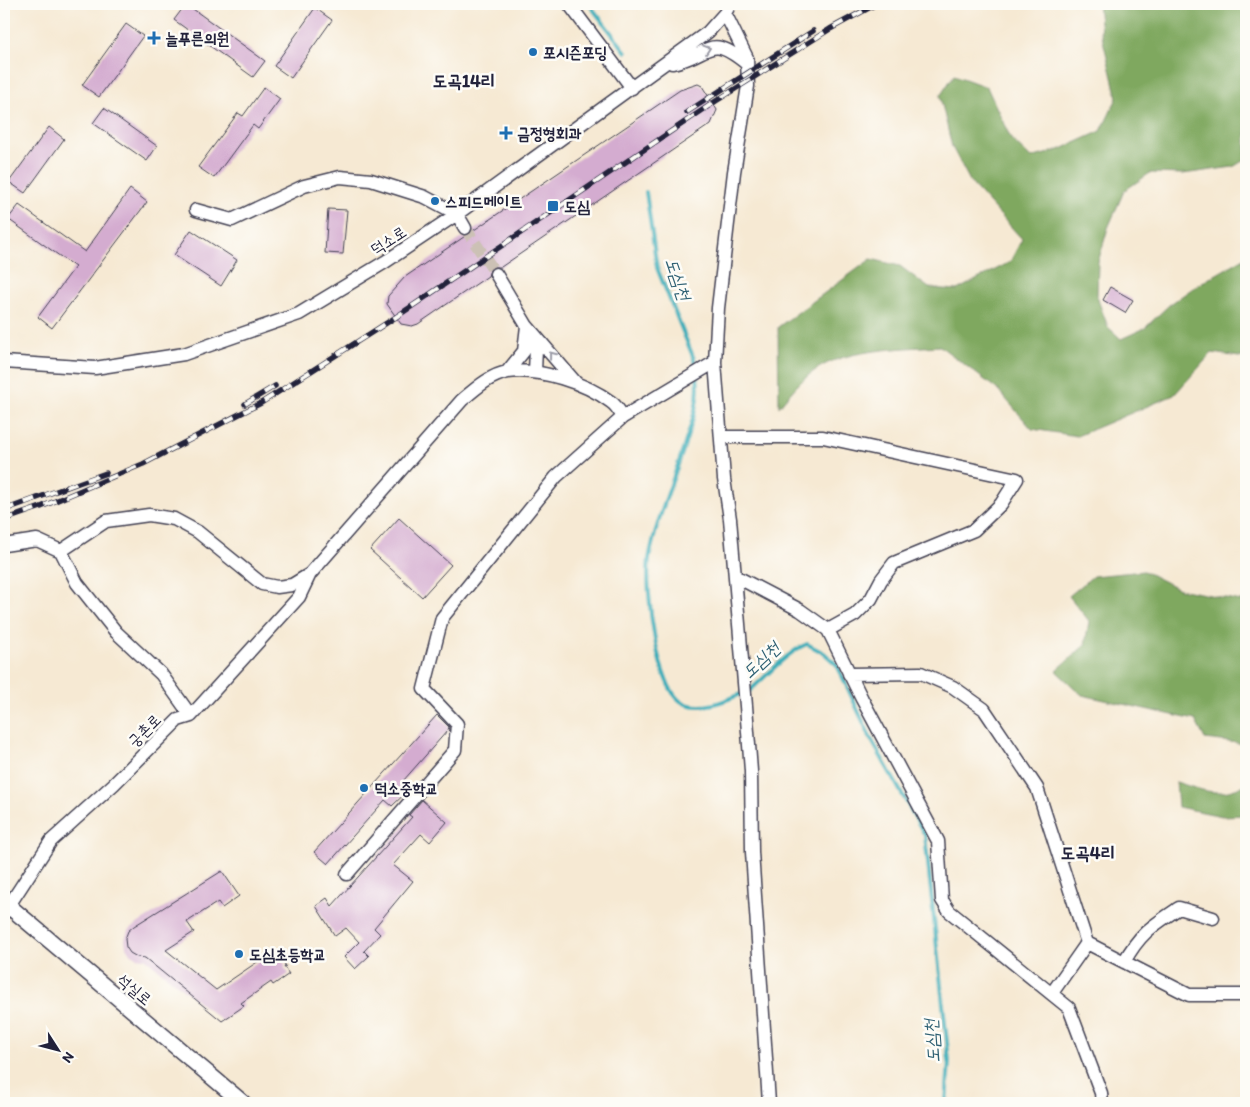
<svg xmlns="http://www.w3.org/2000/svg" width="1250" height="1107" font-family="Itim,'Poor Story',sans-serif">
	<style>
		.forest { fill: #7fa85f; stroke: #50654d }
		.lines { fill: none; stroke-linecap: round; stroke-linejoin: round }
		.stream { stroke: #3eaeba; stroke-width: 4 }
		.building { fill: #d4acd0 }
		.minor-tunnel { stroke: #ccc1b5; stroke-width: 12; stroke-dasharray: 12 6; stroke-linecap: butt }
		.minor-casing { stroke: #424052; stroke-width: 15 }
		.tertiary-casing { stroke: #424052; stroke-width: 18 }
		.minor { stroke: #fff; stroke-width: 12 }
		.tertiary { stroke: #fff; stroke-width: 15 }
		.rail-casing { stroke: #22223b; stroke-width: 5.5 }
		.rail { stroke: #fdfcf7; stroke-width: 4; stroke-dasharray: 11; stroke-linecap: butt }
		.oneway { stroke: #9c9ca7 }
		.poi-dot { fill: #1f6fb2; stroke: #fdfcf7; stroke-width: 2 }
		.labels { text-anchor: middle; stroke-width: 5; stroke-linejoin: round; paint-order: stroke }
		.poi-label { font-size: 16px; font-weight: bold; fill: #22223b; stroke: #fdfcf7; text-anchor: start }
		.street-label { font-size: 16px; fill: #22223b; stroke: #fdfcf7 }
		.neighbourhood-label { font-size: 18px; font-weight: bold; fill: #22223b; stroke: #fdfcf7 }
		.water-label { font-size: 18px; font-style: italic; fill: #2f6174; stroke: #fdfcf7 }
	</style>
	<rect width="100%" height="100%" fill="#fdfcf7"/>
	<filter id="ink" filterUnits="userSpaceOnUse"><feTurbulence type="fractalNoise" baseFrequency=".02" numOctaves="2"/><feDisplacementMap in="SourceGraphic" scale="10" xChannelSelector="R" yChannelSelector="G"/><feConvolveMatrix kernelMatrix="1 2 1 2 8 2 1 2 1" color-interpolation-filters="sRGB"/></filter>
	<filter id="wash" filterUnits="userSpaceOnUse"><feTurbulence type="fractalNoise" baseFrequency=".0096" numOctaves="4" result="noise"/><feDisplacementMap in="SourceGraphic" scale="20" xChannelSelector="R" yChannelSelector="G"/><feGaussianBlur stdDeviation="1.12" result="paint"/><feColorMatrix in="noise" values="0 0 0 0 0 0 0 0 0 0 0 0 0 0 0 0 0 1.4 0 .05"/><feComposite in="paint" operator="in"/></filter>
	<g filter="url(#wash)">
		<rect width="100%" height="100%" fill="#f6e9d3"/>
		<!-- forest -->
		<path class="forest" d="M 1098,4 L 1246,4 L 1246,159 L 1233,167 L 1183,174 L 1150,173 L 1124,191 L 1108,228 L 1098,262 L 1097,297 L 1108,327 L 1121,339 L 1145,328 L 1169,305 L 1196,286 L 1246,257 L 1246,358 L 1212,353 L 1174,395 L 1077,436 L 1032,429 L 998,390 L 940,346 C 908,348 860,349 830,362 C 809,371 793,389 779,407 L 778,327 L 871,259 L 900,266 L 929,288 L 957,290 L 1010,262 L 1022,239 L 971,183 L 952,147 L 940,96 L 954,75 L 987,87 L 1011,139 L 1031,158 L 1059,150 L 1101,131 L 1117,98 L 1101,32 Z
			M 1144,571 L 1179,589 L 1246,602 L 1246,744 L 1205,739 L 1195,720 L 1082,695 L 1056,671 L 1085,645 L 1089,621 L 1069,596 L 1093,576 Z
			M 1176,782 C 1202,790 1220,799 1246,784 L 1246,815 L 1222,816 L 1178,807 Z"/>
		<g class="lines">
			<!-- stream -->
			<path class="stream" d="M 589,4 L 626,52
				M 646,192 L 657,268 L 694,359 L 696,369
				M 697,376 C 701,401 690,427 683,450 C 671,486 656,522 649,559 C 645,587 656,695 686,704 C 705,710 724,701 741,694
				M 748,692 C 766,677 787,652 807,644 L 824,653 L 837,665 L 871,739 L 925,835 L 949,1061 L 946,1103"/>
		</g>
		<g id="blocks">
			<!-- building -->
			<path class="building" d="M 186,4 L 265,61 L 253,77 L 174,20 Z
				M 315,8 L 332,20 L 291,78 L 274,66 Z
				M 126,24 L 143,36 L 99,97 L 82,85 Z
				M 698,84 L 702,86 L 717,110 L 711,124 L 501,267 L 491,267 L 488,276 L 418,324 L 412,326 L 401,324 L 387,304 L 388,296 L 405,277 L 680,90 Z
				M 264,87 L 280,99 L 258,129 L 253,125 L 214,178 L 198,167 L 238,113 L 243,116 Z
				M 104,108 L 157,146 L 147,161 L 93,123 Z
				M 49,127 L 64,139 L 25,193 L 9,182 Z
				M 130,189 L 147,202 L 52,328 L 38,317 L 75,267 L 8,219 L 19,205 L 85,252 Z
				M 328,209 L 347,210 L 343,254 L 325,253 Z
				M 191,230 L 237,260 L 221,286 L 174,255 Z
				M 1110,287 L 1133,300 L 1125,313 L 1103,300 Z
				M 399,518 L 451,565 L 422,597 L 370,550 Z
				M 437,715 L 449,727 L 448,730 L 403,781 L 411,788 L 392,806 L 385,800 L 328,864 L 314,852 Z
				M 422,800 L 447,822 L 430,842 L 421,834 L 393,865 L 413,881 L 374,928 L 380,934 L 364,951 L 369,956 L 355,969 L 344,957 L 359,942 L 346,928 L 335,936 L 316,906 L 327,898 L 332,906 L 412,817 L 409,815 Z
				M 222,871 L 239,896 L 222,908 L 218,902 L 187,922 L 194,932 L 166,950 L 216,990 L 275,950 L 286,966 L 284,967 L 289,974 L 273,985 L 271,982 L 241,1003 L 244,1006 L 222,1021 L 145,958 L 137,957 L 130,953 L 126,947 L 125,939 L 128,931 L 134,926 Z"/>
		</g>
	</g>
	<g filter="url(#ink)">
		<use href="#blocks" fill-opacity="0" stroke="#424052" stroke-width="1"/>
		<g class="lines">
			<!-- minor-tunnel -->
			<path class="minor-tunnel" d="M 465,228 L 496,274"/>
			<defs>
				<path id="minor" d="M 569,4 L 632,88
					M 725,13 L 747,58 L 748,86 L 734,172 L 718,308 L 715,362 L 724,479 L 730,519 L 746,706 L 751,771 L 752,852 L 769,1103
					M 672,63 C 711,56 707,31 747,64
					M 196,210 L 232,220 L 304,186 L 340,177 L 371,180 L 425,197 L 457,214 L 465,228
					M 496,274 L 527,326 L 524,351 L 507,372
					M 527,326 L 576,383
					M 530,333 L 536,348 L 535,372
					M 4,362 L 95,368 L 184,354 L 299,314 L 385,262 L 457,214 L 708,32 L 725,13 L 730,4
					M 721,437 L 823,437 L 1017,479 L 1001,504 L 974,530 L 894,563 L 881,580 L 871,599 L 855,615 L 828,630
					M 4,545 L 37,540 L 61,551 L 77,583 L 116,632 L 161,674 L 191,716
					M 61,551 L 106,521 L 149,515 L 174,519 L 198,532 L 262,584 L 277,587 L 292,585 L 310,574 L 462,400 C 475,389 490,375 508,372 C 539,368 586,383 611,402 C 616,405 620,412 623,417
					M 735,576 L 800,610 L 828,630 L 862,699 L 938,841 L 942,900 L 949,911 L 1069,1008 L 1101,1093 L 1102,1103
					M 849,674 L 921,673 L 953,687 L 984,709 L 1037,788 L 1087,943 L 1052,993
					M 347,874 L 455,750 L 457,724 L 424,689 L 442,618 L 556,477 L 623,417 L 715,362
					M 4,913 L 51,841 L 114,784 L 178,720 L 191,716 L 299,597 L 310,574
					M 1087,943 L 1189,995 L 1246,995
					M 1124,962 C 1140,933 1152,926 1179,908 L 1213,918"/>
				<path id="tertiary" d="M 4,902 L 243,1103"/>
			</defs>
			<!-- minor casing -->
			<use href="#minor" class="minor-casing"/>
			<!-- tertiary casing -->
			<use href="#tertiary" class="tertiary-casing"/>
			<!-- minor -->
			<use href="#minor" class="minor"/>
			<!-- tertiary -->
			<use href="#tertiary" class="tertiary"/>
			<defs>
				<path id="rail" d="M 687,112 L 813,31
					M 245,404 L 275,386
					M 4,510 L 106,473
					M 4,520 L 41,507 L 143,464 L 261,403 L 396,317 L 716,101 L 830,29 L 876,4"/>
			</defs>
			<!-- rail casing -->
			<use href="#rail" class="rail-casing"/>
			<!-- rail -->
			<use href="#rail" class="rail"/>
		</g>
		<!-- one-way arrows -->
		<defs><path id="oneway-chevron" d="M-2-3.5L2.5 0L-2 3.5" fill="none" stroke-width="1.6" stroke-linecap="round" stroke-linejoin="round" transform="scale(1.25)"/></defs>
		<g class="oneway">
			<use href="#oneway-chevron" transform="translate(707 49) rotate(-19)"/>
			<use href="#oneway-chevron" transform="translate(552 355) rotate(-128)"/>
		</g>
	</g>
	<!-- markers -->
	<g class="poi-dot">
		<path d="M151.5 30.5h5v5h5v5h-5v5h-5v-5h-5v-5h5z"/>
		<circle cx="533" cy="52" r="5"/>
		<path d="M503.5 125.5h5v5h5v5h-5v5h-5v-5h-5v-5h5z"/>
		<circle cx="435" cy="201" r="5"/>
		<rect x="547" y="200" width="12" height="12" rx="2.5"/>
		<circle cx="364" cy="788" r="5"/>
		<circle cx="239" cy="954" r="5"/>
	</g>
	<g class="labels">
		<!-- poi labels -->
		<g class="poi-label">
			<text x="165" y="44">늘푸른의원</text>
			<text x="543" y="58">포시즌포딩</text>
			<text x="517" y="139">금정형회과</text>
			<text x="445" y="207">스피드메이트</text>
			<text x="564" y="212">도심</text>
			<text x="374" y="794">덕소중학교</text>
			<text x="249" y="960">도심초등학교</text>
		</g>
		<!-- street labels -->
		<g class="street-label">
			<text transform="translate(388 240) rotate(-33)" y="6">덕소로</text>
			<text transform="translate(144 730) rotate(-45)" y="6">궁촌로</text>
			<text transform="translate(135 989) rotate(40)" y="6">석실로</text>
		</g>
		<!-- neighbourhood labels -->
		<g class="neighbourhood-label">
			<text x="464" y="87">도곡14리</text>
			<text x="1088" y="859">도곡4리</text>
		</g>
		<!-- water labels -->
		<g class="water-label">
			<text transform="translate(678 279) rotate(71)" y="6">도심천</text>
			<text transform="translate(761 660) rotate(-43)" y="6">도심천</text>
			<text transform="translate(932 1041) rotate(-94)" y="6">도심천</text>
		</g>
	</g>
	<!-- margin -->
	<rect width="1250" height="1107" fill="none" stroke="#fdfcf7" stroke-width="20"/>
	<!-- north arrow -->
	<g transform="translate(58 1050) rotate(126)" stroke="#fdfcf7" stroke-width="4" paint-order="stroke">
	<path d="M0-4L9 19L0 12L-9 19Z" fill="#22223b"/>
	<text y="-8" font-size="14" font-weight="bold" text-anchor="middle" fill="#22223b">N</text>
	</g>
</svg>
